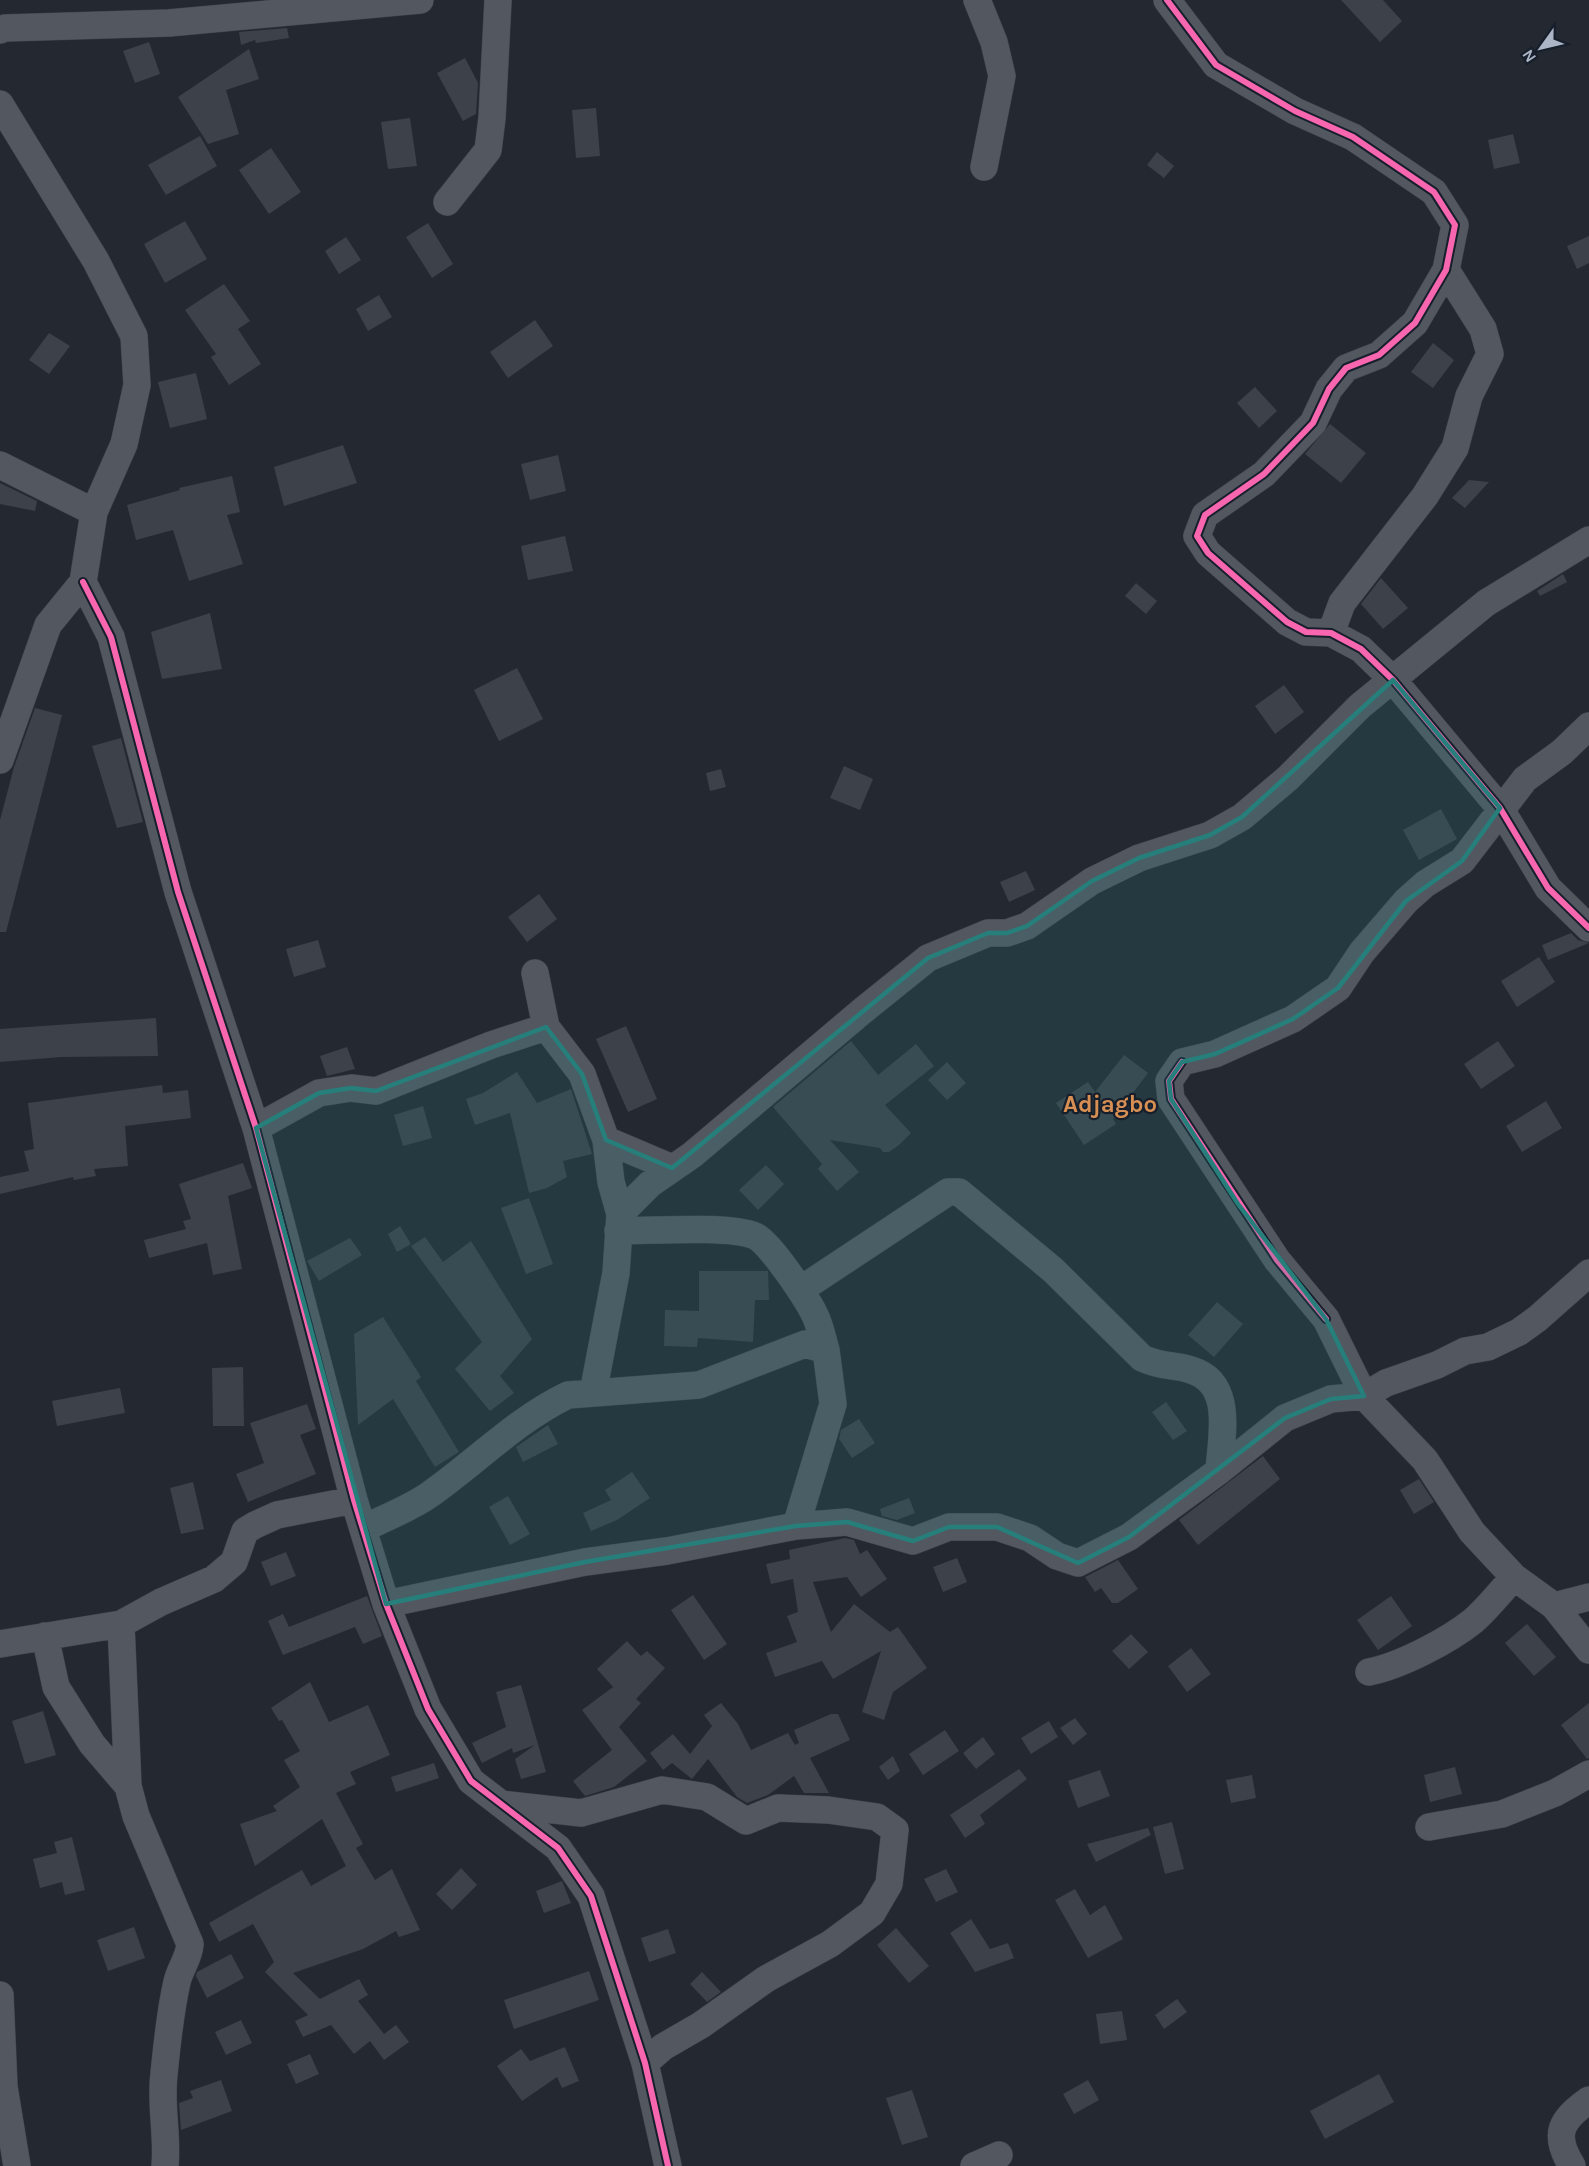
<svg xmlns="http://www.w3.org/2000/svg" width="1589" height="2166" font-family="Karla,sans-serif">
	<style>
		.building { fill: #3d4149 }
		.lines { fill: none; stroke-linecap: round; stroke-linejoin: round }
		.minor-casing { stroke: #40444a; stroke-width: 28 }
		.minor { stroke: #535860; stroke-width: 27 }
		.cycleway-casing { stroke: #171f2c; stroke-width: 10 }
		.cycleway { stroke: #f766af; stroke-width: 6 }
		.marked { fill: #267f7b; fill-opacity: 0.2; stroke: #267f7b; stroke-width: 4.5; stroke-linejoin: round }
		.labels { text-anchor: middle; stroke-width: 4.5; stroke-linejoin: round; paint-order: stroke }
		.quarter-label { font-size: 24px; font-weight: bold; fill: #d88f53; stroke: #171f2c }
	</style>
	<rect width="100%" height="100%" fill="#242931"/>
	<!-- building -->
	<path class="building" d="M 1341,0 L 1383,0 L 1402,21 L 1380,42 Z
		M 287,28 L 289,38 L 256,43 L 255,40 L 241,45 L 239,32 Z
		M 149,42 L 160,74 L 135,83 L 123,51 Z
		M 249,49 L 259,79 L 226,90 L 239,134 L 208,144 L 178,97 Z
		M 465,58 L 478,83 L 476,114 L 463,121 L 437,73 Z
		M 596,108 L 600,156 L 576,158 L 572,110 Z
		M 410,118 L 417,166 L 388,169 L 381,122 Z
		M 1513,134 L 1520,163 L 1494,169 L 1488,140 Z
		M 200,136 L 217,166 L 166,195 L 148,165 Z
		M 271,148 L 301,192 L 269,214 L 239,170 Z
		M 1157,152 L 1174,166 L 1164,178 L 1147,165 Z
		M 185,221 L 207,259 L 165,283 L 144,244 Z
		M 428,223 L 453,264 L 432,278 L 406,237 Z
		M 1589,236 L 1589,263 L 1577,269 L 1567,246 Z
		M 346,237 L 361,260 L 339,274 L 325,251 Z
		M 224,284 L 250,321 L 238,329 L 261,364 L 229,385 L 211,357 L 216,354 L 185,310 Z
		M 379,295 L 392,317 L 368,331 L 356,309 Z
		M 535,320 L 553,346 L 508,378 L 490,352 Z
		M 49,333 L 70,346 L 49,374 L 29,360 Z
		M 1433,343 L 1454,360 L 1433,388 L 1411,372 Z
		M 196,373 L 207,419 L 170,428 L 158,382 Z
		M 1255,387 L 1277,411 L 1259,428 L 1237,403 Z
		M 1330,424 L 1366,453 L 1341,483 L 1305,454 Z
		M 343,445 L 357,483 L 284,506 L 274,467 Z
		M 558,455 L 566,491 L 530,500 L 521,464 Z
		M 232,476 L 240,512 L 227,515 L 243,564 L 189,581 L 173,530 L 136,540 L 127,505 L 180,490 L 179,488 Z
		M 1469,480 L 1489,482 L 1465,508 L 1452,498 Z
		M 0,483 L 37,501 L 35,511 L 0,504 Z
		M 565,536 L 573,571 L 528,580 L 521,546 Z
		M 1563,574 L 1567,582 L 1540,596 L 1537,591 Z
		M 1381,578 L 1408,608 L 1383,629 L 1361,604 Z
		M 1136,583 L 1157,601 L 1146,614 L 1125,596 Z
		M 210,613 L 222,669 L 162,679 L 151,632 Z
		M 517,668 L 543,719 L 499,741 L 474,690 Z
		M 1284,685 L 1304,712 L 1275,734 L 1255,706 Z
		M 35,708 L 62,715 L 6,932 L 0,932 L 0,820 L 14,767 Z
		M 121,738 L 143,822 L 117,828 L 92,746 Z
		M 844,766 L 873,779 L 860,810 L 830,798 Z
		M 721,769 L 726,787 L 710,791 L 706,773 Z
		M 1441,809 L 1457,839 L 1419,860 L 1403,830 Z
		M 1026,871 L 1035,890 L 1009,902 L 1000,882 Z
		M 539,894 L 557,919 L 527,942 L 508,917 Z
		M 1571,933 L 1578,940 L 1589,943 L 1548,960 L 1542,945 Z
		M 318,940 L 326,967 L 294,977 L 286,949 Z
		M 1539,957 L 1555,982 L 1517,1007 L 1501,981 Z
		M 156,1018 L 158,1056 L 61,1057 L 0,1062 L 0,1029 Z
		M 626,1026 L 657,1099 L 628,1112 L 596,1039 Z
		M 851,1041 L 878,1075 L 916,1044 L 934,1066 L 885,1105 L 911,1133 L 899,1145 L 889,1152 L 883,1152 L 880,1148 L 830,1140 L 859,1172 L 837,1191 L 818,1169 L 822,1164 L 773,1107 Z
		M 1498,1041 L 1515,1066 L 1481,1089 L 1464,1064 Z
		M 347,1047 L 355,1069 L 327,1076 L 320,1056 Z
		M 1124,1055 L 1148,1073 L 1113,1119 L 1116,1124 L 1084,1145 L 1056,1103 L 1088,1082 L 1095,1092 Z
		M 947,1062 L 966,1083 L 947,1100 L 928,1080 Z
		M 517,1072 L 537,1103 L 571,1089 L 592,1154 L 563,1161 L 567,1177 L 547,1188 L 529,1193 L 510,1113 L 475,1125 L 466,1099 L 483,1093 Z
		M 162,1085 L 163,1093 L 188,1090 L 191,1118 L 125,1126 L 128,1166 L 94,1169 L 96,1176 L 74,1180 L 73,1177 L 0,1194 L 0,1177 L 29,1171 L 24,1151 L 34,1149 L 28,1103 Z
		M 1546,1101 L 1562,1128 L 1522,1152 L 1506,1126 Z
		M 423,1106 L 432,1138 L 403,1146 L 394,1115 Z
		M 243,1163 L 252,1188 L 228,1196 L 242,1269 L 213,1275 L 207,1243 L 149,1258 L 144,1240 L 186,1229 L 183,1221 L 191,1219 L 179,1184 Z
		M 766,1165 L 784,1184 L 758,1210 L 739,1190 Z
		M 529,1198 L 553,1264 L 526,1274 L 501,1208 Z
		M 400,1226 L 411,1244 L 397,1252 L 388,1234 Z
		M 425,1237 L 443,1262 L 471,1241 L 532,1339 L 500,1376 L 514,1393 L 490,1411 L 455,1369 L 482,1342 L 411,1246 Z
		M 350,1238 L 362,1255 L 319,1281 L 307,1261 Z
		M 699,1271 L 768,1271 L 769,1300 L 755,1300 L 753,1342 L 698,1338 L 697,1347 L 664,1346 L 665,1310 L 699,1311 Z
		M 1217,1302 L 1243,1324 L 1214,1357 L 1188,1335 Z
		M 383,1317 L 421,1377 L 416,1381 L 459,1452 L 435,1467 L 393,1399 L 358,1425 L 354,1334 Z
		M 243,1367 L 244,1426 L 213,1426 L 212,1368 Z
		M 120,1388 L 125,1413 L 57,1426 L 52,1401 Z
		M 1166,1402 L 1187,1431 L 1173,1440 L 1152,1412 Z
		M 307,1404 L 316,1429 L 300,1435 L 316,1474 L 248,1502 L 236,1474 L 264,1463 L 250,1423 Z
		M 859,1419 L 875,1443 L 852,1458 L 839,1439 L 841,1430 Z
		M 548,1425 L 558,1444 L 523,1462 L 516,1447 Z
		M 1263,1456 L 1280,1479 L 1198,1545 L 1179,1520 Z
		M 632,1472 L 650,1498 L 617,1520 L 591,1531 L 583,1513 L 611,1500 L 605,1490 Z
		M 1419,1479 L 1434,1502 L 1414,1514 L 1400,1490 Z
		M 193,1482 L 204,1529 L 181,1534 L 170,1488 Z
		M 508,1496 L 530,1534 L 510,1545 L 489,1507 Z
		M 909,1498 L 915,1513 L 897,1520 L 882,1516 L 880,1509 Z
		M 845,1538 L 854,1540 L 860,1554 L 867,1550 L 887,1579 L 861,1597 L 847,1577 L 813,1582 L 831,1632 L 854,1604 L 890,1632 L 898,1627 L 927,1668 L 893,1692 L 884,1720 L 862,1712 L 881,1651 L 833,1679 L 822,1661 L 775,1677 L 766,1653 L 797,1642 L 787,1616 L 798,1612 L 793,1579 L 771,1584 L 766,1564 L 790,1559 L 789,1550 Z
		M 286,1552 L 296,1576 L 271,1586 L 261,1562 Z
		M 957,1558 L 967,1582 L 943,1592 L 933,1567 Z
		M 1118,1560 L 1138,1589 L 1118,1603 L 1112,1603 L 1101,1588 L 1095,1592 L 1085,1577 Z
		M 693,1595 L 727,1644 L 704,1660 L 671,1610 Z
		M 367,1596 L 382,1636 L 363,1644 L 355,1627 L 283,1655 L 268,1621 L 283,1614 L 289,1627 Z
		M 1391,1596 L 1412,1626 L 1378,1650 L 1357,1620 Z
		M 1527,1624 L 1556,1657 L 1534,1676 L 1505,1643 Z
		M 1131,1634 L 1148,1652 L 1129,1669 L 1112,1651 Z
		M 627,1641 L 641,1656 L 647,1651 L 665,1668 L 636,1699 L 641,1703 L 619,1727 L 647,1761 L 614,1787 L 585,1796 L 573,1781 L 612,1750 L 582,1710 L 613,1687 L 597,1669 Z
		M 1191,1648 L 1211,1674 L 1187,1692 L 1168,1666 Z
		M 310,1682 L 329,1722 L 368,1705 L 390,1755 L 350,1772 L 356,1784 L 336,1793 L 363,1844 L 356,1848 L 375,1880 L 392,1869 L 420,1930 L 399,1937 L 396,1931 L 363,1949 L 293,1973 L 320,1999 L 359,1979 L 368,1995 L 358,2001 L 384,2034 L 396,2025 L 409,2042 L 384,2060 L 370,2041 L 354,2054 L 331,2025 L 303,2037 L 295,2021 L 308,2015 L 265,1972 L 274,1962 L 253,1924 L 219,1942 L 209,1923 L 302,1870 L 311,1886 L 346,1866 L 322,1819 L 255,1866 L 240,1824 L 277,1811 L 273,1806 L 300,1787 L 284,1760 L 300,1751 L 282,1720 L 279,1721 L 271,1708 Z
		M 521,1685 L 546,1772 L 521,1779 L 515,1759 L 535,1745 L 513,1753 L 512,1748 L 482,1763 L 472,1743 L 506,1727 L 496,1692 Z
		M 721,1703 L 738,1724 L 751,1750 L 788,1733 L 795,1745 L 799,1743 L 794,1730 L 831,1714 L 838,1714 L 850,1740 L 810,1758 L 829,1793 L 804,1793 L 794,1776 L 768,1795 L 747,1803 L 737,1797 L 708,1759 L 692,1779 L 672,1763 L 663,1770 L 650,1753 L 673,1734 L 690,1754 L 712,1726 L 704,1715 Z
		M 1589,1703 L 1589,1758 L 1587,1759 L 1561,1725 Z
		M 43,1711 L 56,1755 L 25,1764 L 12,1721 Z
		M 1075,1718 L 1087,1734 L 1073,1745 L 1060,1728 Z
		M 1049,1721 L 1058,1737 L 1031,1754 L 1021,1738 Z
		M 945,1730 L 959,1751 L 923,1775 L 909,1754 Z
		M 983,1737 L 995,1754 L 976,1769 L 963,1753 Z
		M 893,1756 L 900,1771 L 888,1780 L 879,1767 Z
		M 434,1763 L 439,1778 L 396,1792 L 391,1777 Z
		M 1455,1767 L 1462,1794 L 1430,1802 L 1424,1775 Z
		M 1019,1769 L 1027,1779 L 980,1815 L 985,1824 L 965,1838 L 950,1815 Z
		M 1100,1770 L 1110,1796 L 1078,1808 L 1068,1781 Z
		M 1252,1775 L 1256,1798 L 1231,1803 L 1226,1780 Z
		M 1172,1822 L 1184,1869 L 1165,1874 L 1153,1827 Z
		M 1148,1828 L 1151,1835 L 1096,1862 L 1087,1844 Z
		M 72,1837 L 85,1890 L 65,1895 L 62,1882 L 40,1888 L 33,1859 L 57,1853 L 54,1842 Z
		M 461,1868 L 477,1885 L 452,1910 L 436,1894 Z
		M 946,1869 L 958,1892 L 936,1902 L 924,1879 Z
		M 562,1881 L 571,1903 L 544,1913 L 536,1891 Z
		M 1075,1889 L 1090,1915 L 1105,1905 L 1123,1939 L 1088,1958 L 1055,1900 Z
		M 971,1919 L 990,1949 L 1008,1943 L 1014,1958 L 975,1972 L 950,1933 Z
		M 134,1927 L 145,1958 L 108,1971 L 97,1940 Z
		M 896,1928 L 929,1966 L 909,1983 L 877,1945 Z
		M 668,1929 L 676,1953 L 649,1962 L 641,1938 Z
		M 231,1954 L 244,1978 L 207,1998 L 196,1976 L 197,1972 Z
		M 589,1971 L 599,2000 L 514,2029 L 504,2000 Z
		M 702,1972 L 721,1992 L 707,2002 L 690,1984 Z
		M 1177,1999 L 1187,2012 L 1164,2029 L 1155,2015 Z
		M 1122,2011 L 1127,2040 L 1100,2044 L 1096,2014 Z
		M 241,2020 L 252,2043 L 226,2055 L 215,2032 Z
		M 565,2047 L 579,2081 L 562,2088 L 557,2077 L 522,2101 L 497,2066 L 521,2049 L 530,2061 Z
		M 310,2054 L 319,2074 L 296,2084 L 287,2064 Z
		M 1379,2074 L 1394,2102 L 1325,2139 L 1310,2111 Z
		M 221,2080 L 232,2111 L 181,2130 L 179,2103 L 193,2098 L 190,2091 Z
		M 1088,2080 L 1099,2100 L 1074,2114 L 1063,2094 Z
		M 912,2090 L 928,2137 L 902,2145 L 886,2098 Z"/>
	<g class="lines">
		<defs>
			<path id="minor" d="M 977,0 L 994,42 L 1002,76 L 984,167
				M 1167,0 L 1216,65 L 1295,111 L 1353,137 L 1434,192 L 1455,225 L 1446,270 L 1415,323 L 1379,355 L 1346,368 L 1329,389 L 1313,423 L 1264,474 L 1205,515 L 1197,536 L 1208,553 L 1287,622 L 1306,632 L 1331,633 L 1361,649 L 1393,680 L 1500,808 L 1548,888 L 1589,928
				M 0,30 L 5,28 L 169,23 L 420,0
				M 0,104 L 96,261 L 134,336 L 137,385 L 124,444 L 94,512 L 83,582 L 48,625 L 0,760
				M 447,202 L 488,150 L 492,118 L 498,0
				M 0,465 L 94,512
				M 83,582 L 111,637 L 178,892 L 256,1128 L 354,1500 L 386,1604 L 428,1709 L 471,1781 L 558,1848 L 591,1896 L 645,2063 L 668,2166
				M 1331,633 L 1342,603 L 1425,496 L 1455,448 L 1469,396 L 1490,354 L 1483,329 L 1446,270
				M 1589,726 L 1562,752 L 1525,779 L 1462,861 L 1425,884 L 1406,901 L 1362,952 L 1338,988 L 1293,1019 L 1215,1054 L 1182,1062 L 1169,1081 L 1171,1099 L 1277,1260 L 1326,1319 L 1364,1396 L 1425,1460 L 1472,1532 L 1514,1577 L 1554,1606 L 1589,1650
				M 535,973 L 546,1027 L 582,1074 L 606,1140 L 611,1182 L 620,1214 L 616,1273 L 593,1393
				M 256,1128 L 319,1093 L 351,1088 L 376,1091 L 491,1045 L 546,1027
				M 606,1140 L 672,1168
				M 620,1214 L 650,1184 L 692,1155 L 861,1012 L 928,958 L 988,933 L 1007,933 L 1027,926 L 1092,881 L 1139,858 L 1210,835 L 1242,817 L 1288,778 L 1360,706 L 1486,603 L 1589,540
				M 618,1231 C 649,1231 730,1225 755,1236 C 770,1242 811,1304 817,1320 C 821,1330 823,1340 826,1350
				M 800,1290 L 948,1192 L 959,1192 L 1053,1270 L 1142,1358 C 1164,1368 1173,1364 1191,1370 C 1235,1383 1221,1437 1219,1471
				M 363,1529 C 384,1518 409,1509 429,1495 C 476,1462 516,1420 568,1395 L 699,1385 L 805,1344 L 826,1350 L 833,1404 L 796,1526
				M 386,1604 L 585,1562 L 667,1551 L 796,1526 L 847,1522 L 913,1541 L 949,1527 L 997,1527 L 1030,1538 L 1057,1556 L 1078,1563 L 1129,1537 L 1219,1471 L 1285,1418 L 1331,1399 L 1364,1396 L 1386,1383 L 1437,1365 L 1465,1351 L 1488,1347 L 1519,1332 L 1537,1319 L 1589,1273
				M 1554,1606 L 1589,1597
				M 121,1624 L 128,1786 L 136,1816 L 190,1944 C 189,1959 180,1968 177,1982 C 170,2012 167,2044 164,2074 C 160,2105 168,2135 165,2166
				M 45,1636 L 56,1687 L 92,1744 L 128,1786
				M 0,1644 L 121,1624 L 161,1602 L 214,1579 L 234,1562 L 245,1531 L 255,1525 L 277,1515 L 354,1500
				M 1369,1672 C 1400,1666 1448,1641 1473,1621 C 1488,1608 1501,1591 1514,1577
				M 501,1804 L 581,1813 L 662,1790 L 707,1797 L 746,1821 L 778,1808 L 828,1810 L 877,1817 L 895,1830 L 889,1884 L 872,1913 L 830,1944 L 766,1979 L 701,2025 L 663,2047 L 645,2063
				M 1429,1827 L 1502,1814 L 1555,1793 L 1589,1774
				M 0,1995 L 4,2087 L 17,2166
				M 974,2166 L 999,2155
				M 1572,2166 C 1552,2134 1561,2120 1589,2100"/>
		</defs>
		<!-- minor casing -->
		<use href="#minor" class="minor-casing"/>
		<!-- minor -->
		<use href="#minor" class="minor"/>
		<defs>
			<path id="cycleway" d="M 1167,0 L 1216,65 L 1295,111 L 1353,137 L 1434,192 L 1455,225 L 1446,270 L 1415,323 L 1379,355 L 1346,368 L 1329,389 L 1313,423 L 1264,474 L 1205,515 L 1197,536 L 1208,553 L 1287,622 L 1306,632 L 1331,633 L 1361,649 L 1393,680 L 1500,808 L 1548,888 L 1589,928
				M 83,582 L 111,637 L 178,892 L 256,1128 L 354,1500 L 386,1604 L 428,1709 L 471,1781 L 558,1848 L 591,1896 L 645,2063 L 668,2166
				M 1182,1062 L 1169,1081 L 1171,1099 L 1277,1260 L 1326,1319"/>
		</defs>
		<!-- cycleway casing -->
		<use href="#cycleway" class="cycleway-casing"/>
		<!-- cycleway -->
		<use href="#cycleway" class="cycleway"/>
	</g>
	<!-- marked area -->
	<path class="marked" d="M 1393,680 L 1500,808 L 1462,861 L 1406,901 L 1338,988 L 1293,1019 L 1215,1054 L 1182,1062 L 1169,1081 L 1171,1099 L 1238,1204 L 1326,1319 L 1364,1396 L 1331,1399 L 1285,1418 L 1129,1537 L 1078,1563 L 997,1527 L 949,1527 L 913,1541 L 847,1522 L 796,1526 L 585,1562 L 386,1604 L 256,1128 L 319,1093 L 351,1088 L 376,1091 L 546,1027 L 582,1074 L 606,1140 L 672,1168 L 928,958 L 988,933 L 1007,933 L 1027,926 L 1092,881 L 1139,858 L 1210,835 L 1242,817 Z"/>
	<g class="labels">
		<!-- quarter labels -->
		<g class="quarter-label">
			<text x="1110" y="1112">Adjagbo</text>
		</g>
	</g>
	<!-- north arrow -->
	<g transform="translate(1541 48) rotate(236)" stroke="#171f2c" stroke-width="4.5" paint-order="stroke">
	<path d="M0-4.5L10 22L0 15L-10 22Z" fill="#abb5c5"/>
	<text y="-9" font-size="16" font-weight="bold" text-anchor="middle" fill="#abb5c5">N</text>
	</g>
</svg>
